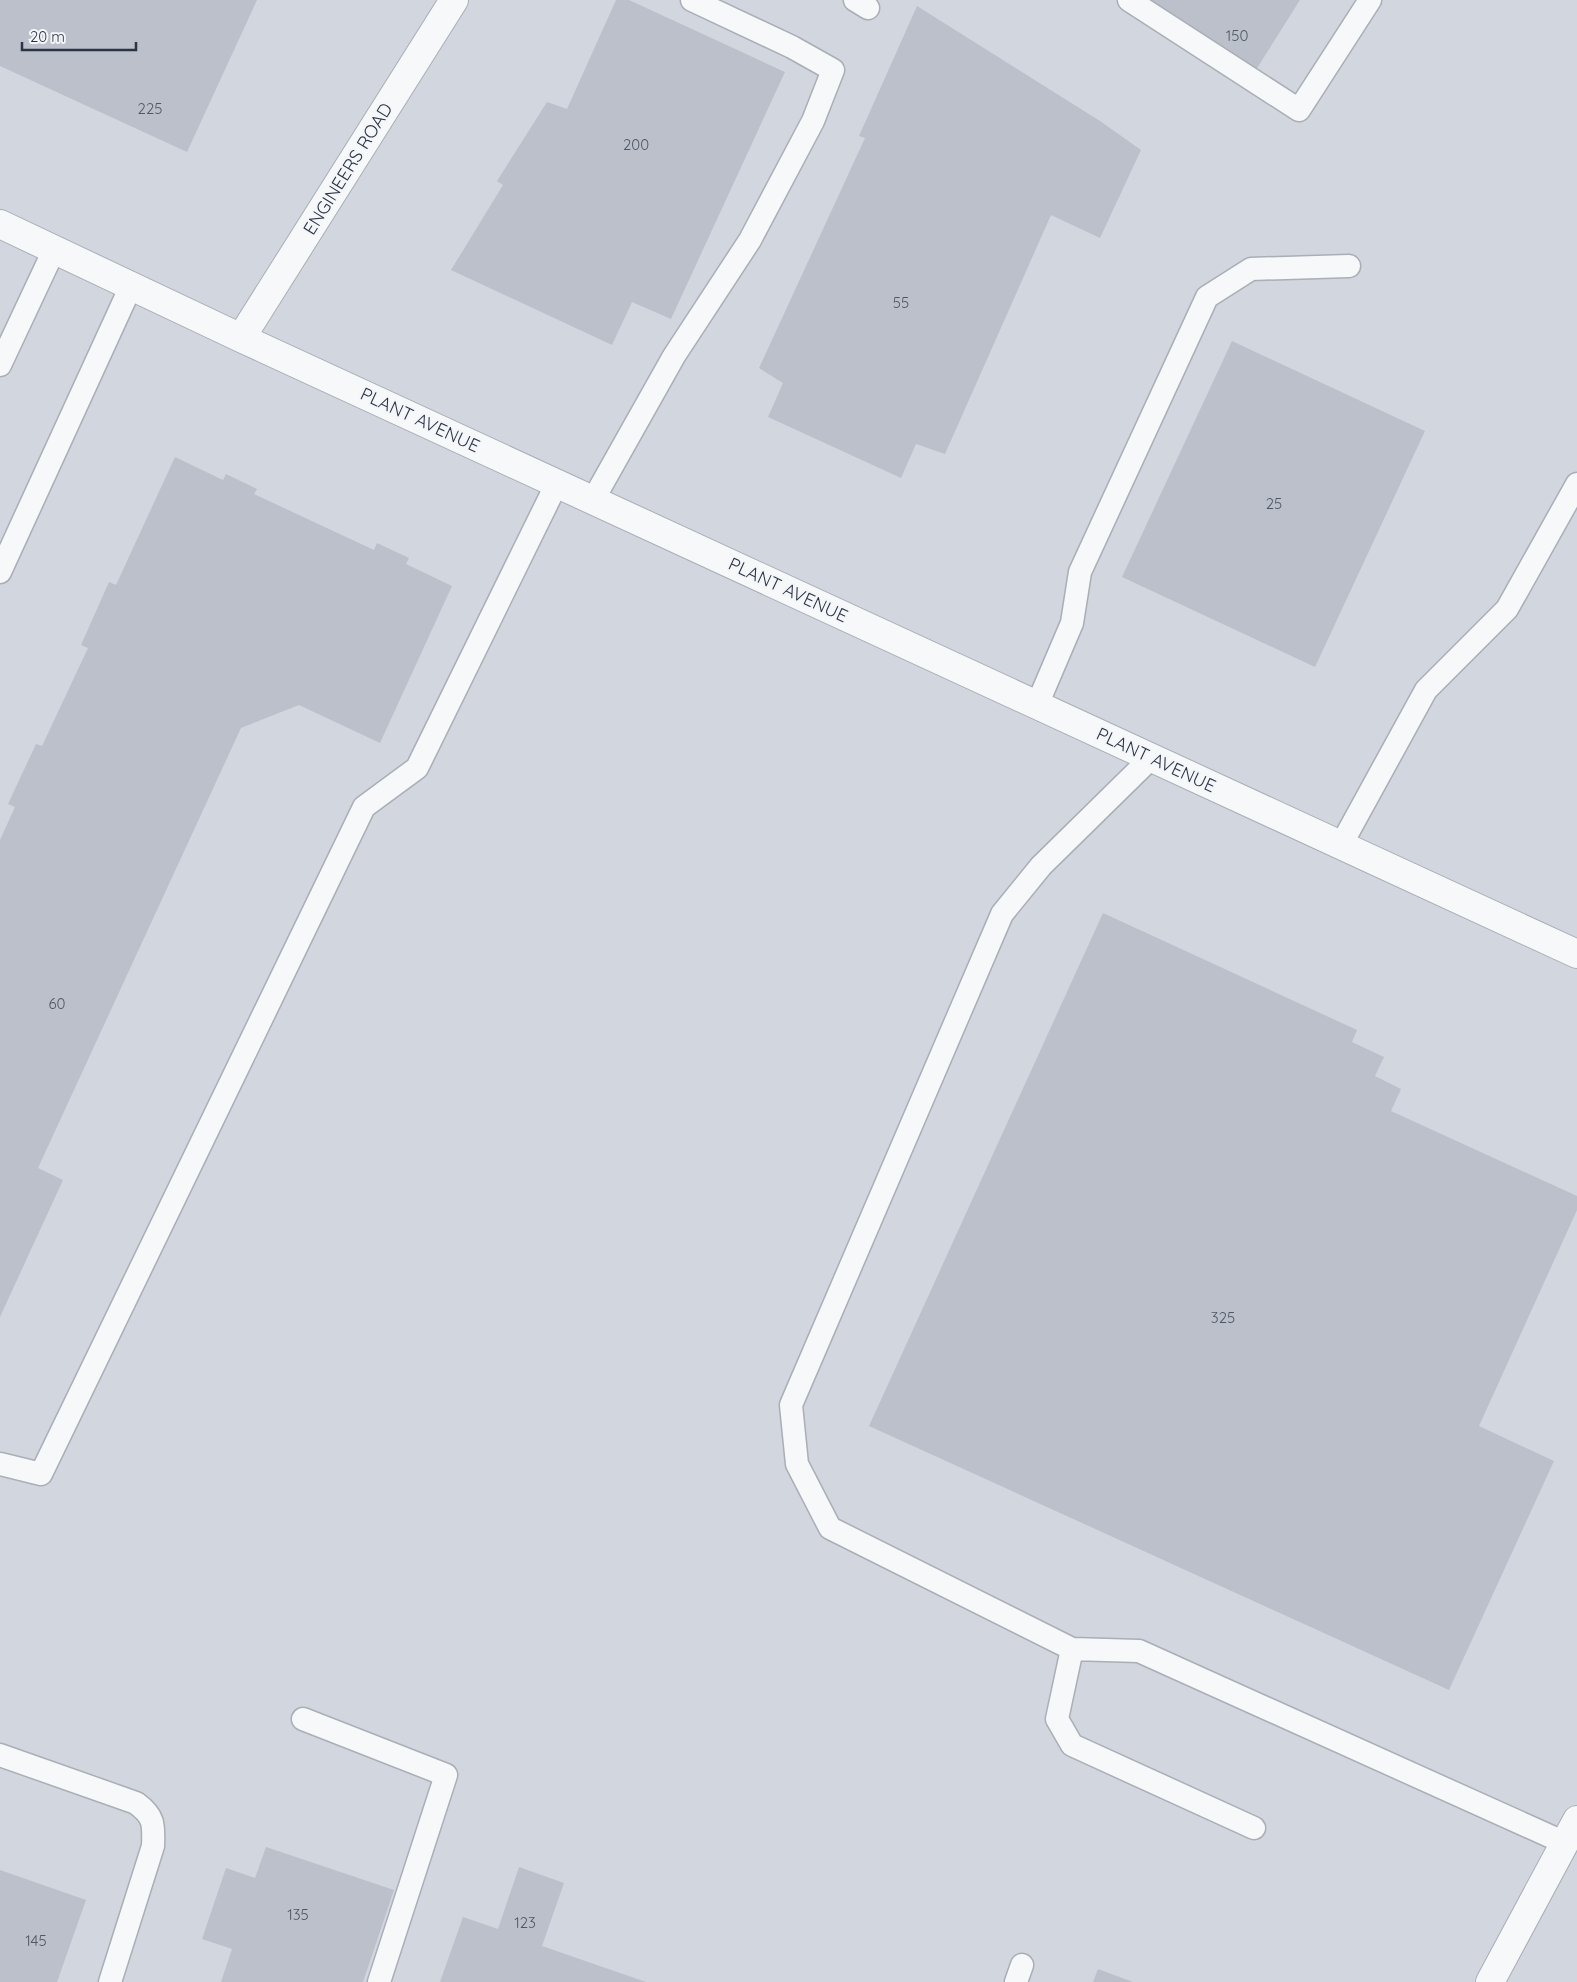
<svg xmlns="http://www.w3.org/2000/svg" width="1577" height="1982" font-family="Quicksand,sans-serif">
	<style>
		.built { fill: #d2d6de }
		.building { fill: #bbc0ca }
		.lines { fill: none; stroke-linecap: round; stroke-linejoin: round }
		.service-casing { stroke: #a9aeb7; stroke-width: 25 }
		.minor-casing { stroke: #a9aeb7; stroke-width: 30 }
		.tertiary-casing { stroke: #a9aeb7; stroke-width: 30 }
		.service { stroke: #f7f8fa; stroke-width: 22 }
		.minor { stroke: #f7f8fa; stroke-width: 28 }
		.tertiary { stroke: #f7f8fa; stroke-width: 28 }
		.labels { text-anchor: middle; stroke-width: 4.5; stroke-linejoin: round; paint-order: stroke }
		.number-label { font-size: 15px; fill: #4f5766 }
		.street-label { font-size: 18px; fill: #2b3445; stroke: #f4f6f9 }
	</style>
	<rect width="100%" height="100%" fill="#e4e7ec"/>
	<!-- built -->
	<path class="built" d="M 0,0 L 1577,0 L 1577,1982 L 0,1982 Z"/>
	<!-- building -->
	<path class="building" d="M 0,0 L 257,0 L 187,152 L 0,66 Z
		M 616,0 L 629,0 L 785,72 L 671,319 L 632,302 L 612,345 L 451,270 L 503,185 L 497,181 L 547,102 L 567,109 Z
		M 1139,0 L 1300,0 L 1254,73 Z
		M 917,6 L 1100,121 L 1141,150 L 1100,238 L 1051,215 L 945,454 L 916,444 L 901,478 L 768,417 L 783,383 L 759,368 L 865,138 L 859,136 Z
		M 1232,341 L 1425,431 L 1315,667 L 1122,577 Z
		M 175,457 L 223,480 L 226,474 L 257,489 L 254,494 L 374,550 L 377,543 L 409,558 L 406,564 L 452,586 L 380,743 L 299,705 L 241,728 L 38,1168 L 63,1180 L 0,1317 L 0,840 L 15,807 L 8,804 L 36,744 L 42,746 L 88,648 L 81,645 L 109,582 L 116,585 Z
		M 1103,913 L 1357,1030 L 1352,1042 L 1384,1057 L 1375,1076 L 1401,1089 L 1391,1111 L 1577,1196 L 1577,1210 L 1479,1426 L 1554,1461 L 1449,1690 L 869,1426 Z
		M 266,1847 L 394,1890 L 363,1982 L 221,1982 L 232,1949 L 202,1939 L 226,1868 L 255,1878 Z
		M 519,1867 L 564,1883 L 542,1946 L 646,1982 L 440,1982 L 463,1917 L 498,1929 Z
		M 0,1870 L 86,1900 L 57,1982 L 0,1982 Z
		M 1098,1969 L 1133,1982 L 1093,1982 Z"/>
	<g class="lines">
		<defs>
			<path id="service" d="M 855,0 L 868,8
				M 1129,0 L 1299,110 L 1370,0
				M 0,365 L 54,250
				M 593,500 L 674,356 L 750,240 L 813,121 L 833,70 L 792,47 L 692,0
				M 0,572 L 131,286
				M 1037,705 L 1072,623 L 1080,572 L 1207,297 L 1251,269 L 1349,266
				M 1151,758 L 1041,866 L 1002,914 L 791,1405 L 797,1464 L 830,1528 L 1072,1649 L 1139,1651 L 1565,1843
				M 1341,845 L 1426,690 L 1507,609 L 1577,484
				M 0,1464 L 41,1474 L 364,807 L 417,768 L 557,483
				M 1072,1649 L 1057,1719 L 1072,1745 L 1254,1828
				M 303,1719 L 446,1775 L 379,1982
				M 0,1755 L 136,1803 C 154,1816 154,1824 153,1846 L 110,1982
				M 1016,1982 L 1022,1965"/>
			<path id="minor" d="M 0,224 L 241,338 L 1577,954
				M 241,338 L 454,0"/>
			<path id="tertiary" d="M 1490,1982 L 1577,1820"/>
		</defs>
		<!-- service casing -->
		<use href="#service" class="service-casing"/>
		<!-- minor casing -->
		<use href="#minor" class="minor-casing"/>
		<!-- tertiary casing -->
		<use href="#tertiary" class="tertiary-casing"/>
		<!-- service -->
		<use href="#service" class="service"/>
		<!-- minor -->
		<use href="#minor" class="minor"/>
		<!-- tertiary -->
		<use href="#tertiary" class="tertiary"/>
	</g>
	<g class="labels">
		<!-- number labels -->
		<g class="number-label">
			<text x="1237" y="41">150</text>
			<text x="150" y="114">225</text>
			<text x="636" y="150">200</text>
			<text x="901" y="308">55</text>
			<text x="1274" y="509">25</text>
			<text x="57" y="1009">60</text>
			<text x="1223" y="1323">325</text>
			<text x="298" y="1920">135</text>
			<text x="525" y="1928">123</text>
			<text x="36" y="1946">145</text>
		</g>
		<!-- street labels -->
		<g class="street-label">
			<text transform="translate(348 169) rotate(-58)" y="6">ENGINEERS ROAD</text>
			<text transform="translate(420 420) rotate(25)" y="6">PLANT AVENUE</text>
			<text transform="translate(788 590) rotate(25)" y="6">PLANT AVENUE</text>
			<text transform="translate(1156 760) rotate(25)" y="6">PLANT AVENUE</text>
		</g>
	</g>
	<!-- scale -->
	<path d="M22 42v8h114v-8" fill="none" stroke="#2b3445" stroke-width="2.5"/>
	<text x="30" y="42" font-size="15" fill="#2b3445" stroke="#f4f6f9" stroke-width="4" paint-order="stroke">20 m</text>
</svg>
